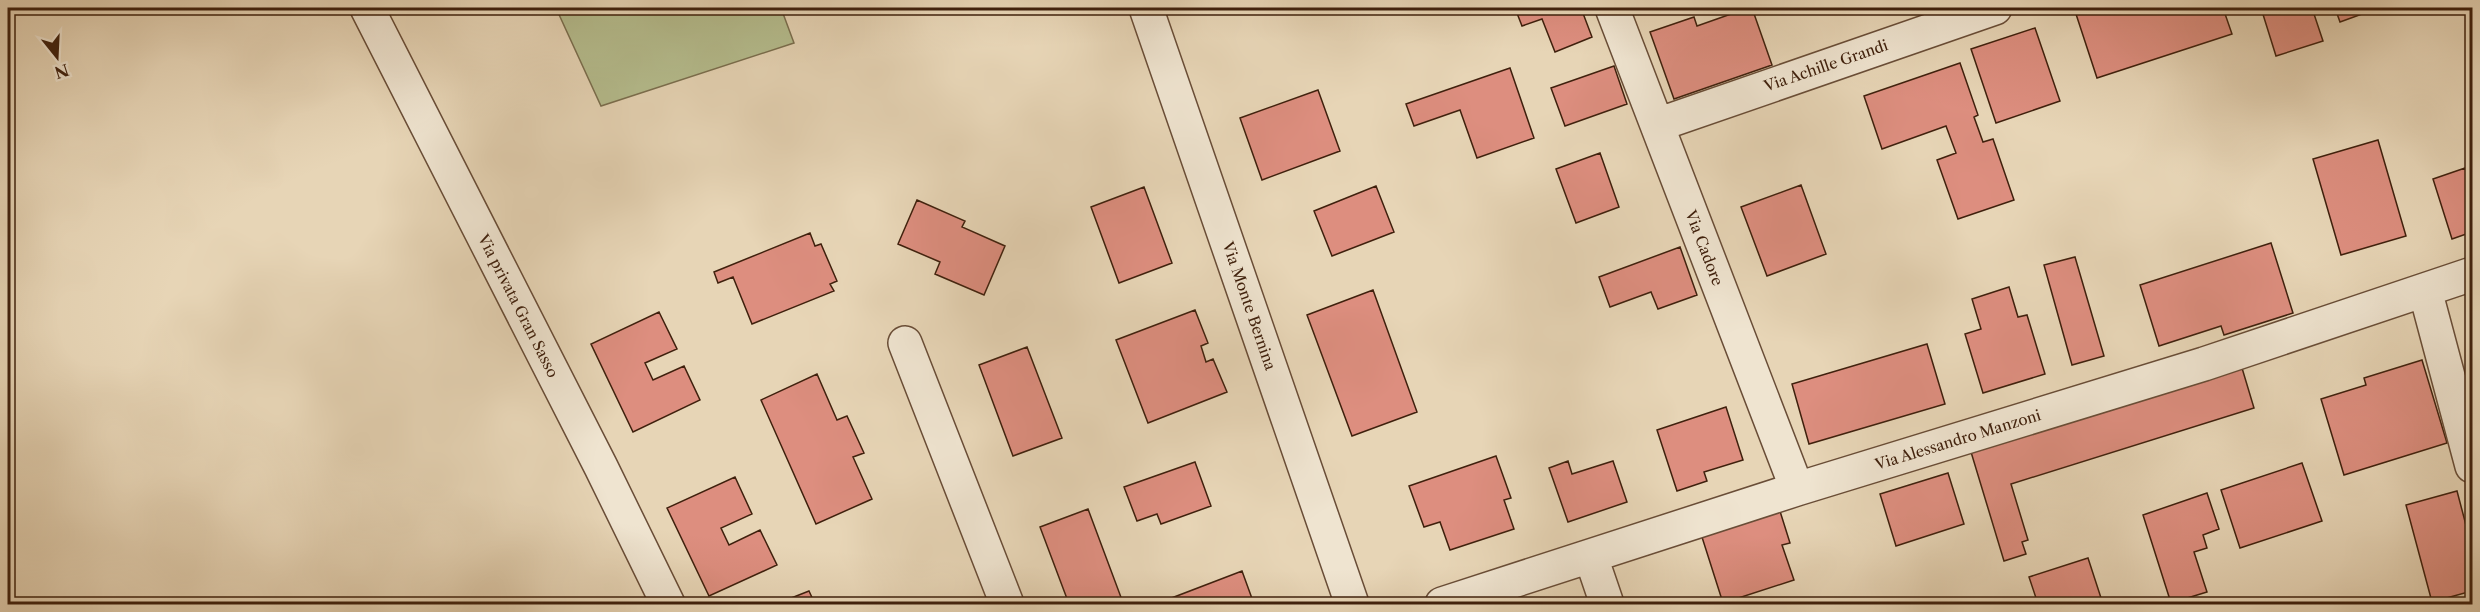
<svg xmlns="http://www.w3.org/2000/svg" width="2480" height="612" font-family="'Libre Caslon Text',serif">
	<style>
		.green { fill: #b5bd8e; stroke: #7a6e4e; stroke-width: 1.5 }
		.building { fill: #dd8e7f; stroke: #3f200d; stroke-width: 1.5 }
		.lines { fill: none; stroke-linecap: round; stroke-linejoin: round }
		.minor-casing { stroke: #694d37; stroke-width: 36 }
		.minor { stroke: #efe4d0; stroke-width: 33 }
		.labels { text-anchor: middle; stroke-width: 5; stroke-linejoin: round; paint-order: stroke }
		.street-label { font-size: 15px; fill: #3f200d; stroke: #efe4d0 }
	</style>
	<rect width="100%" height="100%" fill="#e7d5b6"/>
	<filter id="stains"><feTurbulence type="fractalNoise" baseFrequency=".00333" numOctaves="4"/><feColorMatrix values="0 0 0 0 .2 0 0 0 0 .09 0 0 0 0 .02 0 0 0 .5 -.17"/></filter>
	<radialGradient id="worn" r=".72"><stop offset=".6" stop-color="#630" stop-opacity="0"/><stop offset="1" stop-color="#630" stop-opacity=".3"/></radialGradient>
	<!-- green -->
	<path class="green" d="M 556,8 L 781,8 L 794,43 L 601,106 Z"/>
	<!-- building -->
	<path class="building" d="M 1515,8 L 1581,8 L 1592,37 L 1555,52 L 1542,19 L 1522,26 Z
		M 1748,8 L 1752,8 L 1772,65 L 1674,99 L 1650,32 L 1694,17 L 1697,26 Z
		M 2074,8 L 2223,8 L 2232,34 L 2097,78 Z
		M 2261,8 L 2312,8 L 2323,41 L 2276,56 Z
		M 2335,8 L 2375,8 L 2376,9 L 2340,22 Z
		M 2035,28 L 2060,101 L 1996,123 L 1971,49 Z
		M 1960,63 L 1978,115 L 1974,117 L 1983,142 L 1993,139 L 2014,200 L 1958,219 L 1937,160 L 1956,153 L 1946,126 L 1882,149 L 1864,96 Z
		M 1614,66 L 1627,104 L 1565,126 L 1551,88 Z
		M 1510,68 L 1534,138 L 1477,158 L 1460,110 L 1414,126 L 1406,104 Z
		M 1318,90 L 1340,151 L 1262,180 L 1240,118 Z
		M 2378,140 L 2406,236 L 2341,255 L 2313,159 Z
		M 1600,153 L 1619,207 L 1576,223 L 1556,169 Z
		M 2465,168 L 2472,191 L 2472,232 L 2452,239 L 2433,179 Z
		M 1801,185 L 1826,254 L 1767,276 L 1741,207 Z
		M 1376,186 L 1394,232 L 1332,256 L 1314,211 Z
		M 1144,187 L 1172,263 L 1119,283 L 1091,207 Z
		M 917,200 L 965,221 L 962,227 L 1005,246 L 984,295 L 935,274 L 940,262 L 898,244 Z
		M 810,233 L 815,246 L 821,244 L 837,281 L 830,284 L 834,291 L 752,324 L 733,277 L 718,283 L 714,272 Z
		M 2271,243 L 2293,313 L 2224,335 L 2221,326 L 2159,346 L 2140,285 Z
		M 1680,247 L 1697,295 L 1658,309 L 1651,292 L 1610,307 L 1599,277 Z
		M 2075,257 L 2104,356 L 2072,365 L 2044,265 Z
		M 2009,287 L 2018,317 L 2027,315 L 2045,374 L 1983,393 L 1965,334 L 1981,329 L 1972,299 Z
		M 1373,290 L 1417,412 L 1352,436 L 1307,315 Z
		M 1195,310 L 1208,343 L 1201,346 L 1206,362 L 1213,359 L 1227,392 L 1148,423 L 1116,340 Z
		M 659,312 L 677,349 L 645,363 L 653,380 L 684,366 L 700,400 L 633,432 L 591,344 Z
		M 1927,344 L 1945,404 L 1809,444 L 1792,384 Z
		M 1027,347 L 1062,438 L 1013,456 L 979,365 Z
		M 2422,360 L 2447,443 L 2344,475 L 2321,399 L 2366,385 L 2364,378 Z
		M 2242,368 L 2254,408 L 2011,484 L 2028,540 L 2022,542 L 2026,554 L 2004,561 L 1971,452 Z
		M 817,374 L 837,420 L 847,416 L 864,453 L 853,457 L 872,499 L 816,524 L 761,400 Z
		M 1726,407 L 1743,460 L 1704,472 L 1707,481 L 1677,491 L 1657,430 Z
		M 1496,456 L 1511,498 L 1504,500 L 1514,529 L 1450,550 L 1440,522 L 1424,527 L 1409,486 Z
		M 1568,461 L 1572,474 L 1613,461 L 1627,502 L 1568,522 L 1549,468 Z
		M 1195,462 L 1211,506 L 1161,524 L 1157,514 L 1137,521 L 1124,487 Z
		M 2302,463 L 2322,521 L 2240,548 L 2221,490 Z
		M 1948,473 L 1964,524 L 1896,546 L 1880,494 Z
		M 735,477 L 752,514 L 721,528 L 729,545 L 760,530 L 777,565 L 709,596 L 667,508 Z
		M 2457,491 L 2472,548 L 2472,591 L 2432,602 L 2406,505 Z
		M 2207,493 L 2219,529 L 2203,535 L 2207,548 L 2194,552 L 2207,592 L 2171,603 L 2143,515 Z
		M 1779,508 L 1790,543 L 1782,545 L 1794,580 L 1723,603 L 1701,534 Z
		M 1088,509 L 1122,600 L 1110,604 L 1069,604 L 1040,527 Z
		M 2088,558 L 2103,604 L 2038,604 L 2029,577 Z
		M 1242,571 L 1254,604 L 1172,604 L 1169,599 Z
		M 809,591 L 815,604 L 776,604 Z"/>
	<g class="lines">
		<defs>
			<path id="minor" d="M 367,8 L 601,467 L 668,604
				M 1146,8 L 1352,604
				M 1612,8 L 1797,489
				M 1657,125 L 1995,8
				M 2425,290 L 2472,466
				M 905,343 L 1007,604
				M 1591,557 L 1607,604
				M 1442,604 L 1797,489 L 2204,364 L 2472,274"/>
		</defs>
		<!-- minor casing -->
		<use href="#minor" class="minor-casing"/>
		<!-- minor -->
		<use href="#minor" class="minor"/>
	</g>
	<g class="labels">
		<!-- street labels -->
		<g class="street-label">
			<text transform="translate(1826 66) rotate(-19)" y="5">Via Achille Grandi</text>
			<text transform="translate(1704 248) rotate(69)" y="5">Via Cadore</text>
			<text transform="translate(518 306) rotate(63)" y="5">Via privata Gran Sasso</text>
			<text transform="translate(1249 306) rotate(71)" y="5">Via Monte Bernina</text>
			<text transform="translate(1958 440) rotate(-17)" y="5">Via Alessandro Manzoni</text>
		</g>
	</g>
	<!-- margin -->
	<rect width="2480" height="612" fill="none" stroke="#e7d5b6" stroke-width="30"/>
	<rect x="9" y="9" width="2462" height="594" fill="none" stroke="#3f200d" stroke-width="3"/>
	<rect x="15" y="15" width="2450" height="582" fill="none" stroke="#3f200d" stroke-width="1.5"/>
	<!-- north arrow -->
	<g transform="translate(57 57) rotate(162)" stroke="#efe4d0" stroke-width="4.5" paint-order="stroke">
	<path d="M0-4.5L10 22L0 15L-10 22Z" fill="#3f200d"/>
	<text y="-9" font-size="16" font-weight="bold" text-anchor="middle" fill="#3f200d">N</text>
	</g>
	<rect width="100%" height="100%" filter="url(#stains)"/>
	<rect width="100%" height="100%" fill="url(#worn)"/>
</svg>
